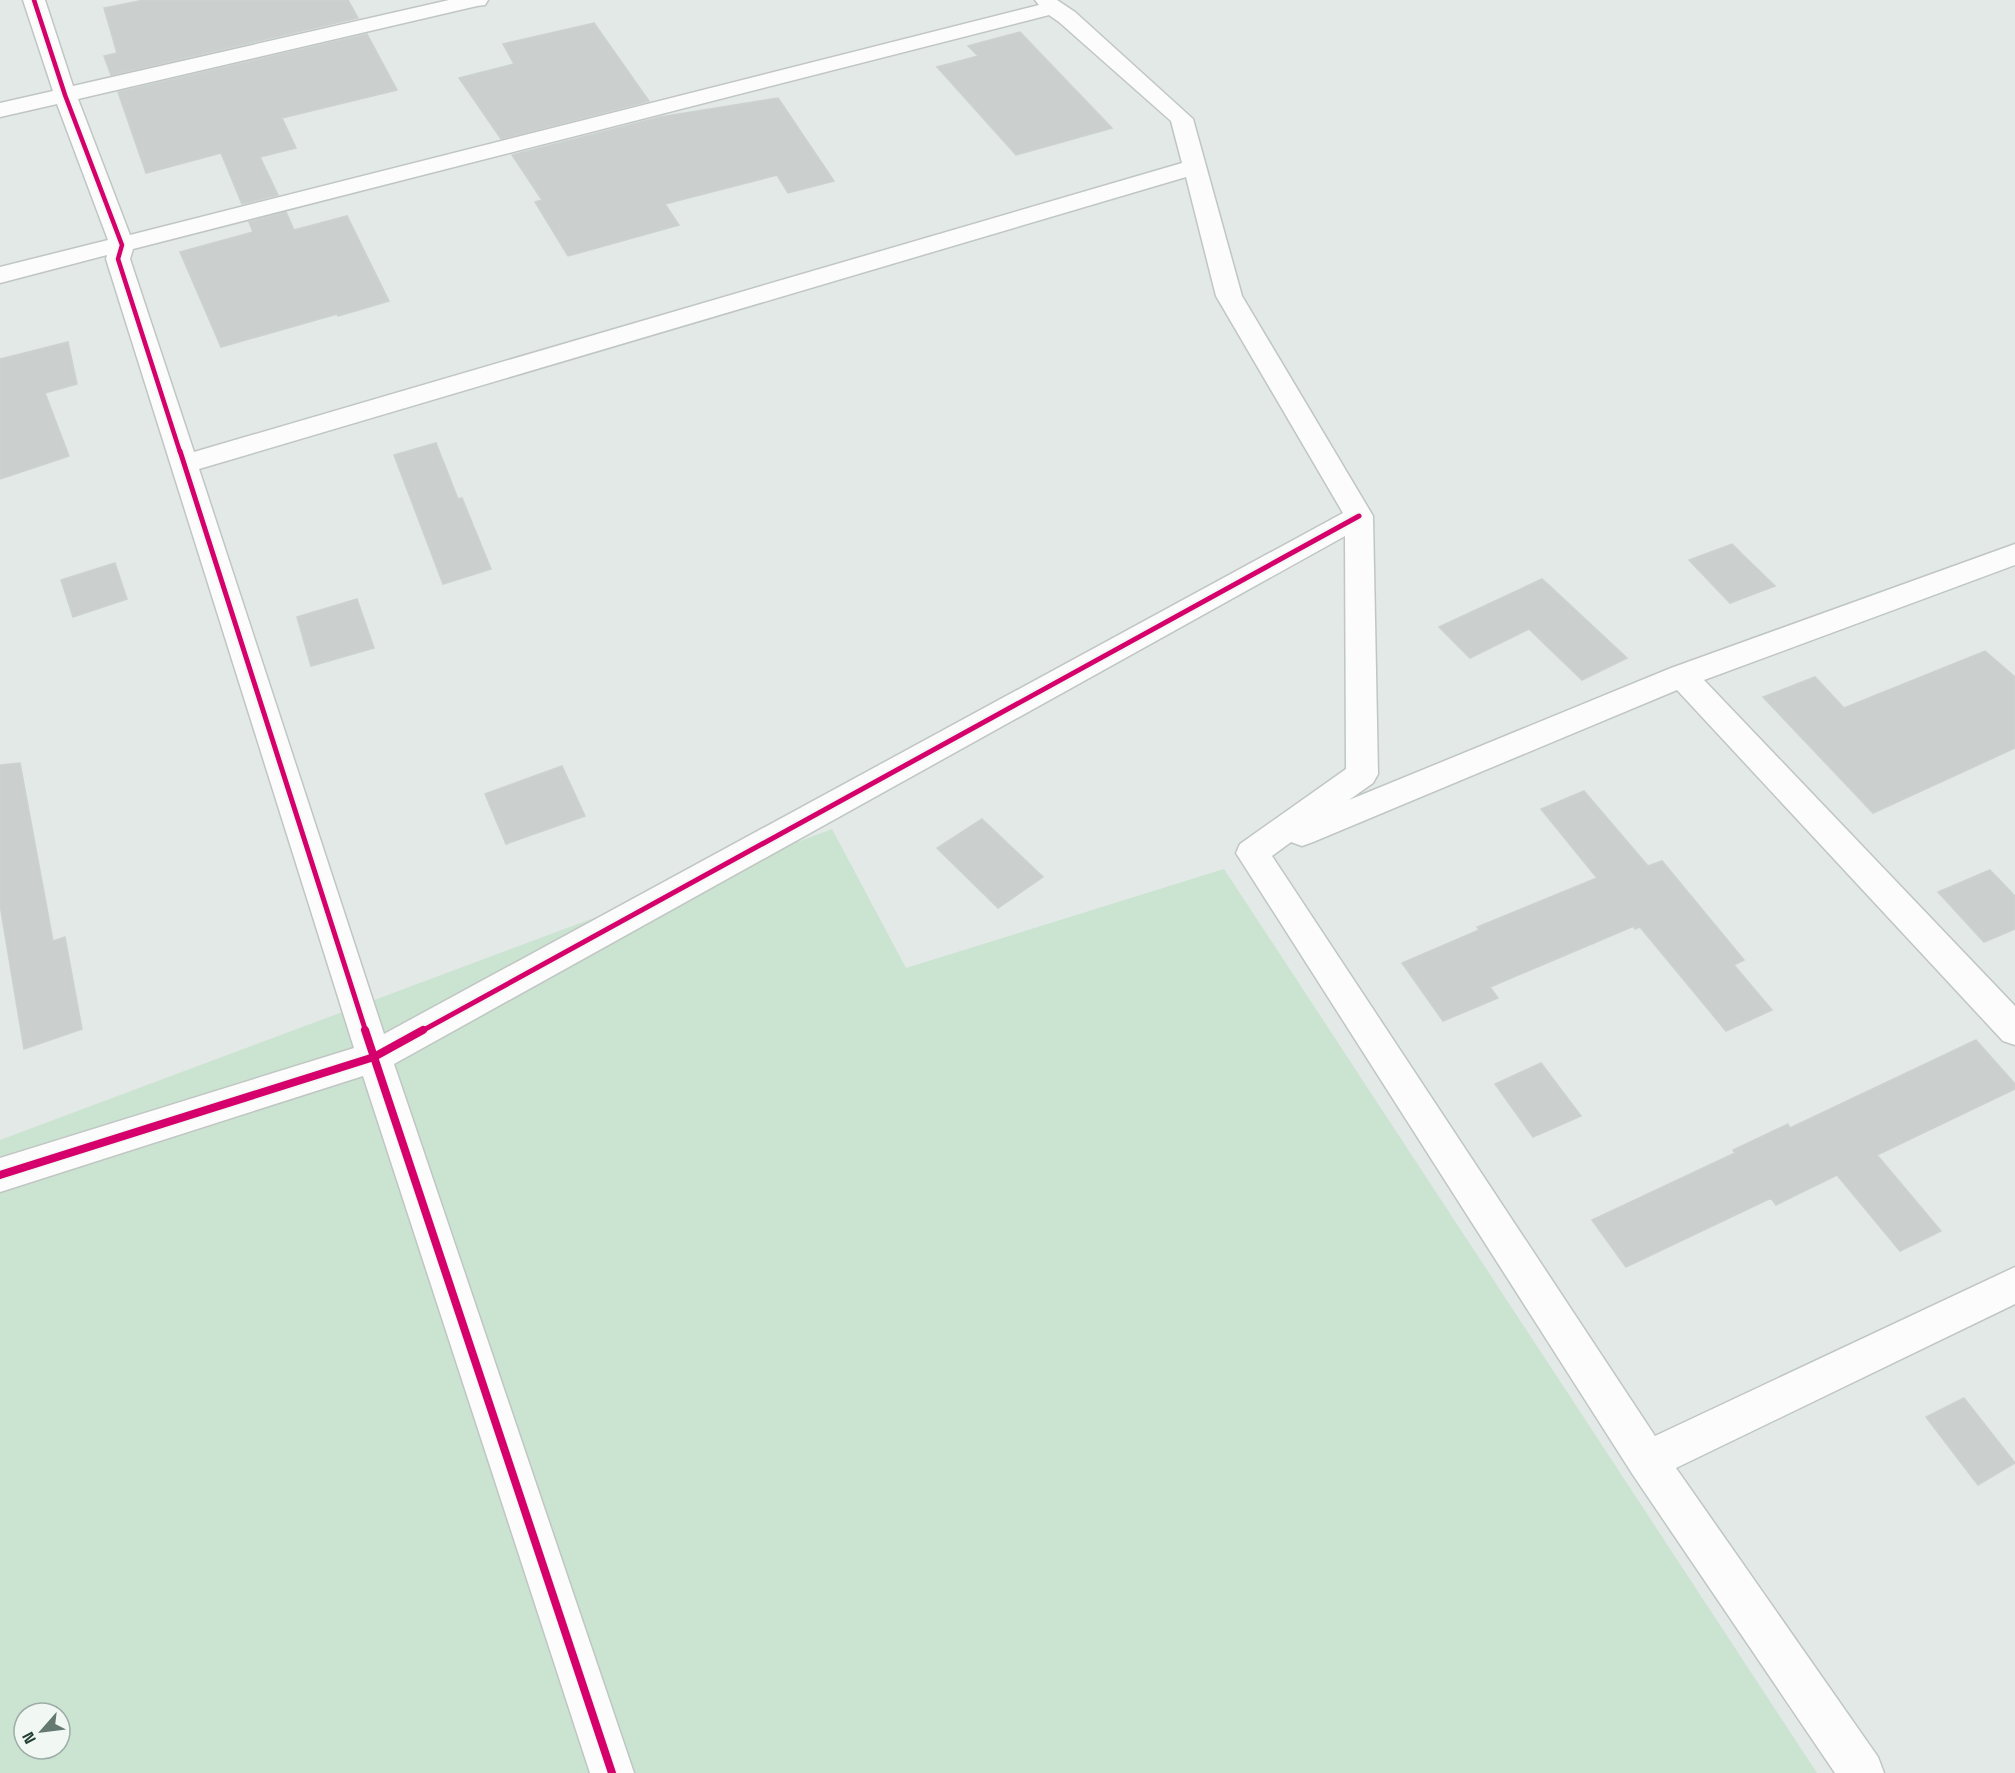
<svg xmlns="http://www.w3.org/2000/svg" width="2015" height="1773" font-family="'Space Grotesk',sans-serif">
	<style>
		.green { fill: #cbe3d1; fill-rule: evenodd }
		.building { fill: #cbd0ce; stroke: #ccd2cf; stroke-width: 1.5 }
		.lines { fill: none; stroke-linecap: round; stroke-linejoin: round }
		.minor-casing { stroke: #c0c6c3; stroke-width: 3 }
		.minor { fill: #fbfcfb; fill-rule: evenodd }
		.cycleway-far2-casing { stroke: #f1f8f4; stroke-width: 8 }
		.cycleway-far1-casing { stroke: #f1f8f4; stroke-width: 9 }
		.cycleway-casing { stroke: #f1f8f4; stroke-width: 11 }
		.cycleway-far2 { stroke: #d6006c; stroke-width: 4.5 }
		.cycleway-far1 { stroke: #d6006c; stroke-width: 5 }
		.cycleway { stroke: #d6006c; stroke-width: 8 }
	</style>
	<rect width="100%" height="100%" fill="#e3e9e6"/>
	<!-- green -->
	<path class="green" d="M 832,829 L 906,968 L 1224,869 L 1817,1773 L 0,1773 L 0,1140 ZM 24,1713 L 60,1713 L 60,1749 L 24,1749 Z"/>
	<!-- building -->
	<path class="building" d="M 144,0 L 348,0 L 358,18 L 111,75 L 104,56 L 117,53 L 104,8 Z
		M 594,23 L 649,101 L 501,139 L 459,78 L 514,64 L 503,44 Z
		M 1020,32 L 1112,128 L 1016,155 L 937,67 L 978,56 L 968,46 Z
		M 367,34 L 397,90 L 282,118 L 296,148 L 260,157 L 278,195 L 242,204 L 221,153 L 146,173 L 118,92 Z
		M 778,98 L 834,181 L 788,193 L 777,175 L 665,204 L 679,225 L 568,256 L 535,202 L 542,200 L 512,155 L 660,117 Z
		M 286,212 L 294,230 L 347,216 L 389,301 L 338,316 L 337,314 L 221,347 L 180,252 L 253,232 L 249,222 Z
		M 68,342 L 77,384 L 45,393 L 69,456 L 0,479 L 0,359 Z
		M 436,443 L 458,499 L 462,498 L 491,569 L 443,584 L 394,455 Z
		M 1732,544 L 1744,556 L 1775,586 L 1730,603 L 1689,560 Z
		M 115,563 L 127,599 L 73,617 L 61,580 Z
		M 1542,579 L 1552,588 L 1627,658 L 1582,680 L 1529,629 L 1470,658 L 1439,627 Z
		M 357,599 L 374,648 L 311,666 L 297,617 Z
		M 1985,651 L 2015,677 L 2015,748 L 1873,813 L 1763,697 L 1815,677 L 1844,708 Z
		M 20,763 L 53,941 L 65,937 L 82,1029 L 24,1049 L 0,905 L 0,765 Z
		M 562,766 L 585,816 L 506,844 L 485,794 Z
		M 1584,791 L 1648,866 L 1662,861 L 1744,960 L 1734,965 L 1772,1010 L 1726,1031 L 1640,927 L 1635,929 L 1634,926 L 1490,987 L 1498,998 L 1443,1021 L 1402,963 L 1479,930 L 1477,927 L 1597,878 L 1541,809 Z
		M 982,819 L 1043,877 L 998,908 L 937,848 Z
		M 1990,870 L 2015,896 L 2015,929 L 1984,942 L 1938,892 Z
		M 1976,1040 L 2015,1084 L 2015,1089 L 1877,1155 L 1941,1231 L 1900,1251 L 1837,1175 L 1776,1205 L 1771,1198 L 1626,1267 L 1592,1220 L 1735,1153 L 1733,1150 L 1788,1124 L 1790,1128 Z
		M 1541,1063 L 1581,1116 L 1533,1137 L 1495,1084 Z
		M 1964,1398 L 2015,1463 L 1978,1485 L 1926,1417 Z"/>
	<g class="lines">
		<defs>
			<path id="minor" d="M 23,0 L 45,0 L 73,86 L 449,0 L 488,0 L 485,5 L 477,6 L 78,99 L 130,235 L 1039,5 L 1035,0 L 1057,0 L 1075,12 L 1193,119 L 1242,296 L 1373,516 L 1378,774 L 1373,783 L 1349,800 L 1671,668 L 2015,544 L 2015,565 L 1704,680 L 2015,1006 L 2015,1045 L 2003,1041 L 1677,690 L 1313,842 L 1302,846 L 1291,842 L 1272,856 L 1655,1436 L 2015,1267 L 2015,1304 L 1676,1468 L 1878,1757 L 1884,1773 L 1835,1773 L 1633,1475 L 1236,853 L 1240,844 L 1346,769 L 1345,536 L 394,1064 L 634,1773 L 590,1773 L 363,1076 L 0,1192 L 0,1158 L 354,1048 L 106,259 L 107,255 L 0,283 L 0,267 L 108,240 L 57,104 L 0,117 L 0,103 L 53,91 ZM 1049,15 L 1059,22 L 1171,121 L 1182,163 L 194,452 L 130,259 L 133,249 ZM 1186,177 L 1216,296 L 1343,513 L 384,1034 L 199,469 Z"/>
		</defs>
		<!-- minor casing -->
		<use href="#minor" class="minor-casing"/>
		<!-- minor -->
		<use href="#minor" class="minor"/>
		<defs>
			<path id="cycleway-far2" d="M 34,0 L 65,95 L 122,245 L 118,259 L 180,452"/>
			<path id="cycleway-far1" d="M 180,451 L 366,1032
				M 420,1032 L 1359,516"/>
			<path id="cycleway" d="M 365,1030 L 612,1773
				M 0,1175 L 374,1057 L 423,1030"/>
		</defs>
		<!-- cycleway-far2 casing -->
		<use href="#cycleway-far2" class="cycleway-far2-casing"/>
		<!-- cycleway-far1 casing -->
		<use href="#cycleway-far1" class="cycleway-far1-casing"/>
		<!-- cycleway casing -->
		<use href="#cycleway" class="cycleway-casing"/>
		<!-- cycleway-far2 -->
		<use href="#cycleway-far2" class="cycleway-far2"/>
		<!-- cycleway-far1 -->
		<use href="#cycleway-far1" class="cycleway-far1"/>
		<!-- cycleway -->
		<use href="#cycleway" class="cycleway"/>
	</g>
	<!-- north arrow -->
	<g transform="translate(42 1731) rotate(242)"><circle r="28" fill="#f1f8f4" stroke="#9dada7" stroke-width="1.5"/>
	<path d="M0-4.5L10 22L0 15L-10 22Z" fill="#647972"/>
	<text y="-9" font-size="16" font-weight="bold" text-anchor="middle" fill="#203d33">N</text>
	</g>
</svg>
